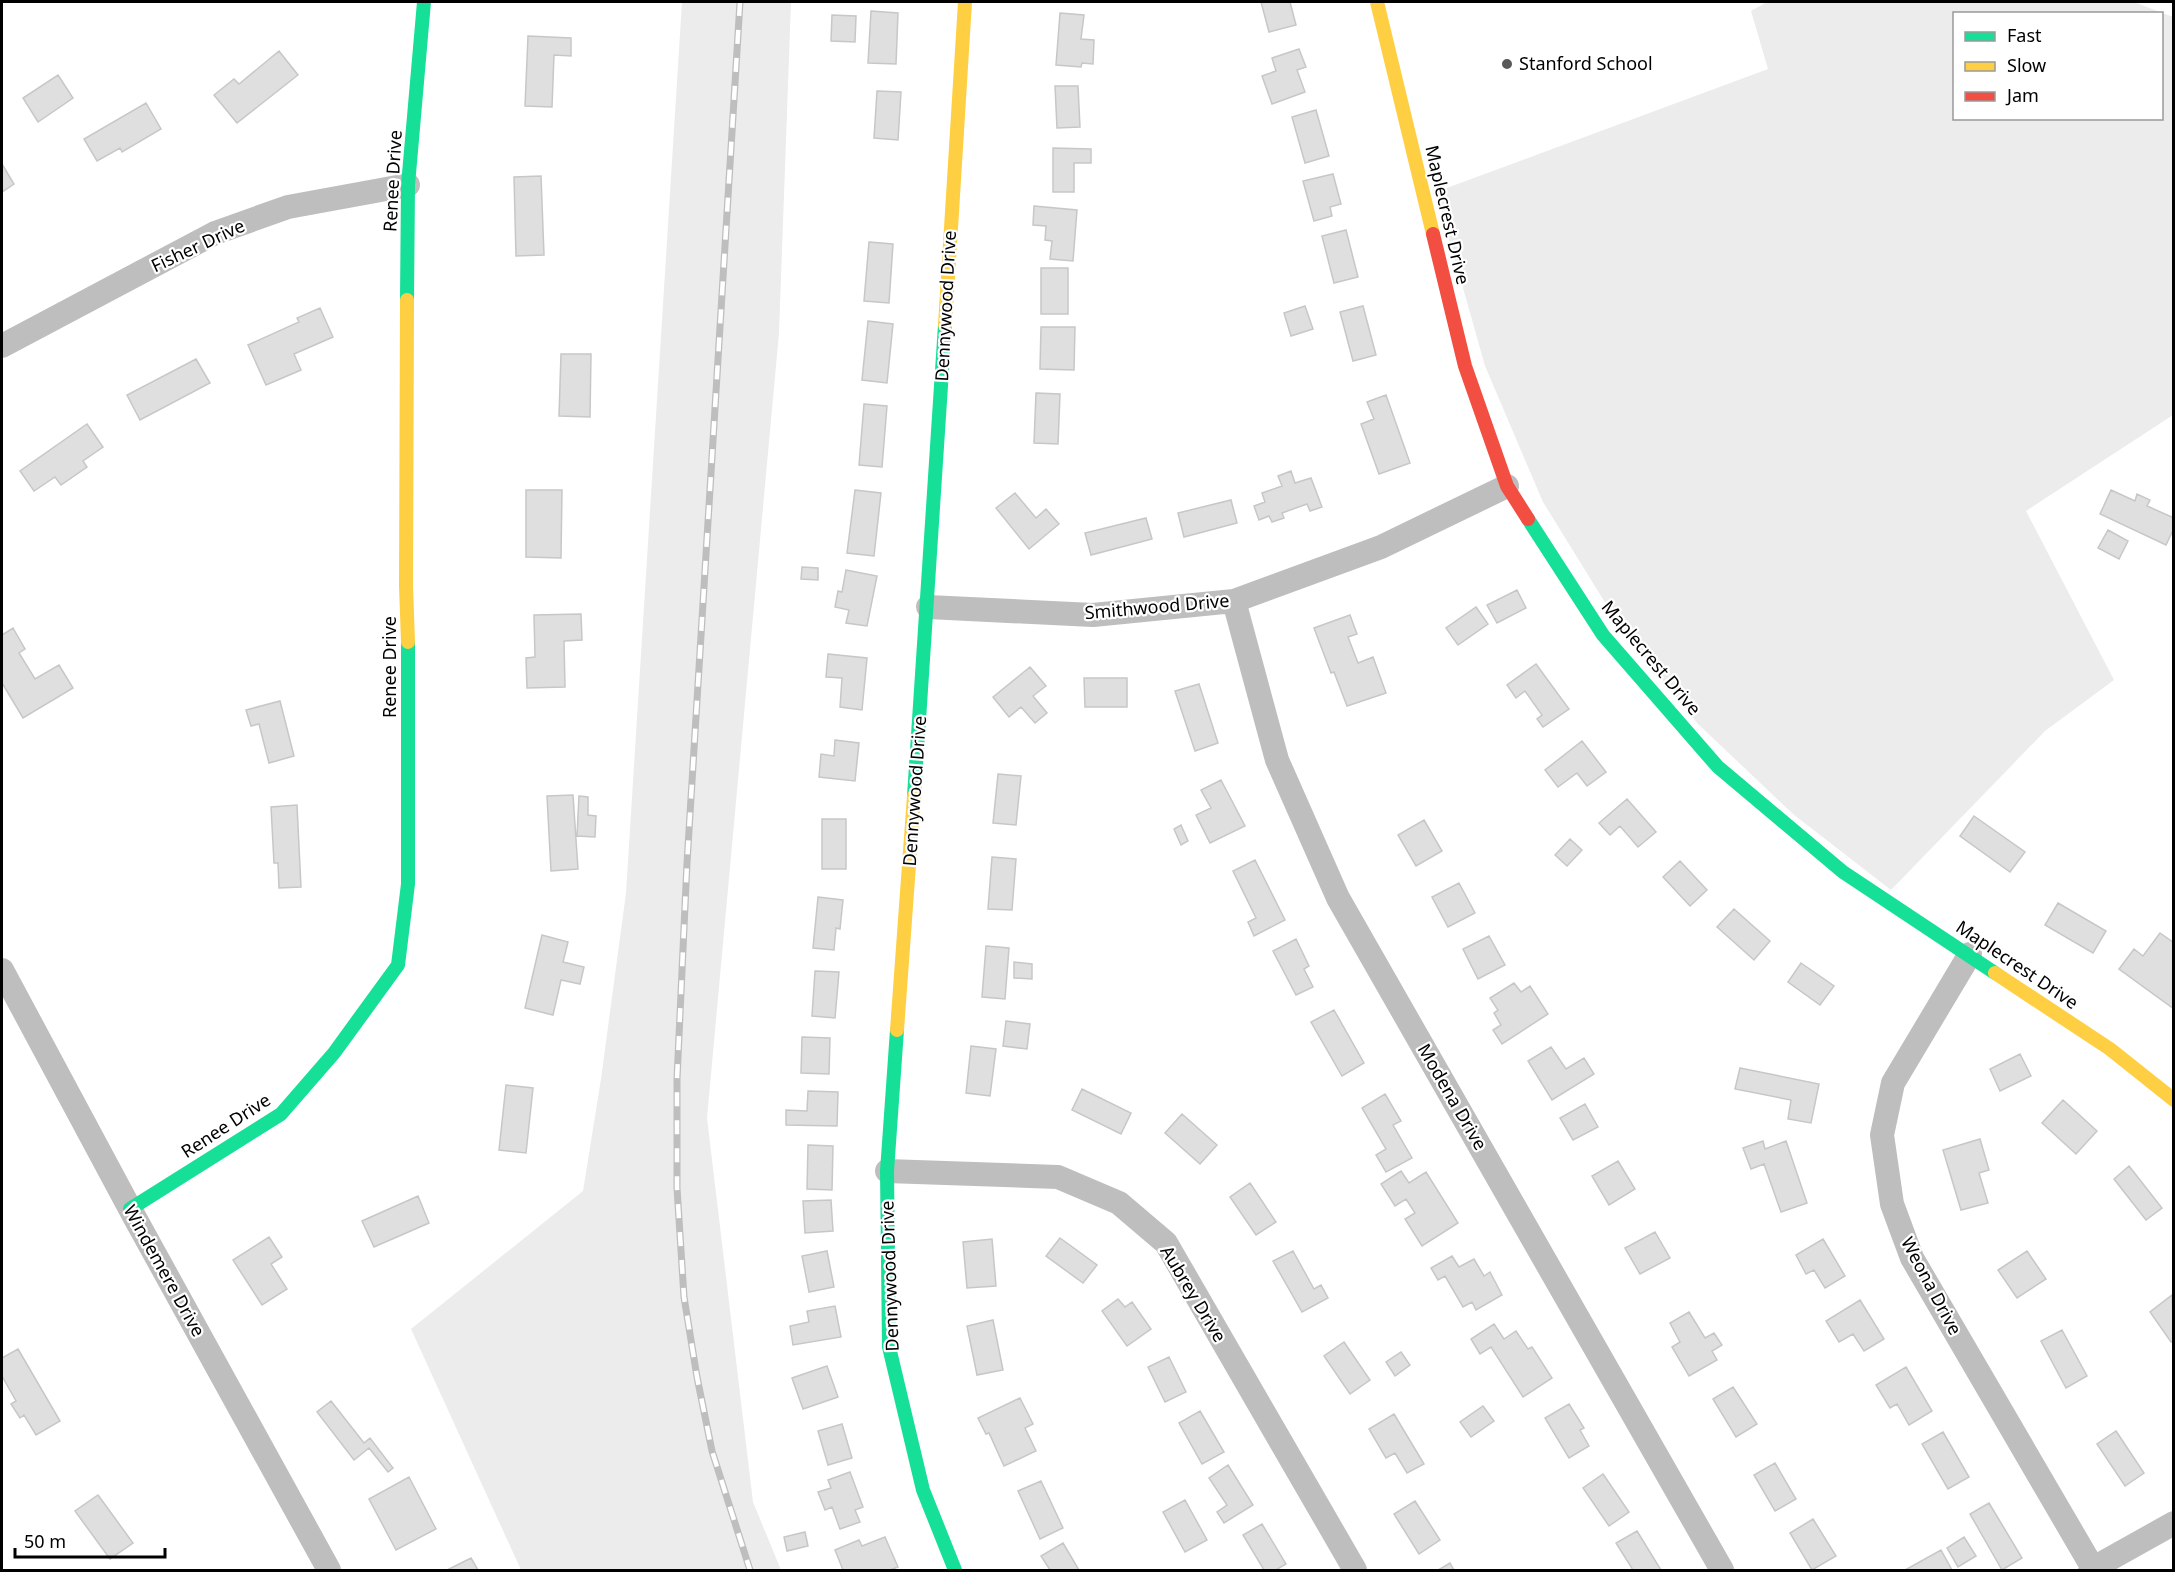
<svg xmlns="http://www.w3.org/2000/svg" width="2175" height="1572" font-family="'Noto Sans',sans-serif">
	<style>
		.green { fill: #ececec; fill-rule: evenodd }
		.building { fill: #dfdfdf; stroke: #c7c7c7; stroke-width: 1.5 }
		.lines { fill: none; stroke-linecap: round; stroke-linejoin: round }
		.street { stroke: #bebebe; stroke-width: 24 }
		.fast { stroke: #16e098; stroke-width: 14 }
		.slow { stroke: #ffcf43; stroke-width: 14 }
		.jam { stroke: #f24e42; stroke-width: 14 }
		.rail-casing { stroke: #bebebe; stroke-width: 7 }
		.rail { stroke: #fff; stroke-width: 4.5; stroke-dasharray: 14; stroke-linecap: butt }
		.poi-dot { fill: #595959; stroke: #fff; stroke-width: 2 }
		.labels { text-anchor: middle; stroke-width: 4.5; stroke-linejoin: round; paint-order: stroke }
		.poi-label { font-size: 18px; fill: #000; stroke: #fff; text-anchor: start }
		.street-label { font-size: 18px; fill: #000; stroke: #fff }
	</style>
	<rect width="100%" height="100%" fill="#fff"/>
	<!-- green -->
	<path class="green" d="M 682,2 L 791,2 L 779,333 L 707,1118 L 753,1502 L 781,1570 L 521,1570 L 411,1329 L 583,1191 L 601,1079 L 626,893 Z
		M 1767,2 L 2134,2 L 2173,17 L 2173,415 L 2026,511 L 2114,680 L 2045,731 L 1891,890 L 1793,814 L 1698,724 L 1622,630 L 1543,502 L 1485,366 L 1436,192 L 1768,69 L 1751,11 ZM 1954,14 L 2162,14 L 2162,118 L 1954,118 Z"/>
	<!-- building -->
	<path class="building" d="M 1261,2 L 1290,2 L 1296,25 L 1269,32 Z
		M 871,11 L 898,13 L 896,64 L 868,63 Z
		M 1060,13 L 1084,15 L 1081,39 L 1094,40 L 1093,64 L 1082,63 L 1081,67 L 1056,65 Z
		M 832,15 L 856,16 L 855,42 L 831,41 Z
		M 528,36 L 571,38 L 571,56 L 554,55 L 552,107 L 525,106 Z
		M 1299,49 L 1306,67 L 1297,70 L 1305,92 L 1272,104 L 1262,76 L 1276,71 L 1272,58 Z
		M 279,51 L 298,75 L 237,123 L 214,95 L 234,79 L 239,84 Z
		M 58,75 L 73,98 L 38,122 L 23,98 Z
		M 1055,86 L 1078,86 L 1080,127 L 1057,128 Z
		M 877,91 L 901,92 L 898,140 L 874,138 Z
		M 146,103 L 161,129 L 122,152 L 120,148 L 97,161 L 84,139 Z
		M 1316,110 L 1329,156 L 1305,163 L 1292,117 Z
		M 1053,148 L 1091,149 L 1091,163 L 1074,163 L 1074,192 L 1053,192 Z
		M 2,164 L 14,184 L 2,192 Z
		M 1333,174 L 1341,204 L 1330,207 L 1332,216 L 1314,221 L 1303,181 Z
		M 541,176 L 544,255 L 516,256 L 514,177 Z
		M 1034,206 L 1077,210 L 1073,261 L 1050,259 L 1052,241 L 1045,240 L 1046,226 L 1033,225 Z
		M 1346,230 L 1358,277 L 1334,283 L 1322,236 Z
		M 869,242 L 893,244 L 889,303 L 864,301 Z
		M 1041,268 L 1068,268 L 1068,314 L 1041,314 Z
		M 1305,306 L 1313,329 L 1291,336 L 1284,313 Z
		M 1363,306 L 1376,355 L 1353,361 L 1340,312 Z
		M 320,308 L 333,337 L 294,354 L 301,370 L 266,385 L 248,345 L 299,322 L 297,318 Z
		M 868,321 L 893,324 L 887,383 L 862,380 Z
		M 1041,327 L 1075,327 L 1074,370 L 1040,369 Z
		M 561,354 L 591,354 L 590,417 L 559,416 Z
		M 196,359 L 210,383 L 140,420 L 127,395 Z
		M 1036,393 L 1060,394 L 1058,444 L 1034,443 Z
		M 1386,395 L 1410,463 L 1379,474 L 1361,424 L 1374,419 L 1367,402 Z
		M 864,404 L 887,406 L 882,467 L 859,465 Z
		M 87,424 L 103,447 L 83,461 L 87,467 L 61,485 L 55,477 L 34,491 L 20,471 Z
		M 1291,471 L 1295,483 L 1311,478 L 1322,507 L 1310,511 L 1307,504 L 1282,513 L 1284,518 L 1272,522 L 1269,516 L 1259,520 L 1254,506 L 1265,502 L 1262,493 L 1282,486 L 1278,476 Z
		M 526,490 L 562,490 L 561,558 L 526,557 Z
		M 855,490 L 881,493 L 874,556 L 847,553 Z
		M 2111,490 L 2135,501 L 2137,494 L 2150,500 L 2147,506 L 2174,518 L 2174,528 L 2166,545 L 2100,514 Z
		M 1015,493 L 1036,518 L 1046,509 L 1059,524 L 1029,549 L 996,508 Z
		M 1231,500 L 1237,523 L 1184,537 L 1178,513 Z
		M 1146,518 L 1152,539 L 1091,555 L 1085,533 Z
		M 2108,530 L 2128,541 L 2119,559 L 2098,548 Z
		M 802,567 L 818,568 L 818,580 L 801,579 Z
		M 846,570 L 877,576 L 867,626 L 846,623 L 849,610 L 835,607 L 838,591 L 842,592 Z
		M 1517,590 L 1526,608 L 1497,623 L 1487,605 Z
		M 1476,607 L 1488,624 L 1458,645 L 1446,628 Z
		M 581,614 L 582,640 L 564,641 L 565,687 L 527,688 L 526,658 L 535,657 L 534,615 Z
		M 1350,615 L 1357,634 L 1348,637 L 1358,663 L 1373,657 L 1386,693 L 1347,706 L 1334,672 L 1331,673 L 1314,628 Z
		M 13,628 L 25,649 L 19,653 L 35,679 L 59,665 L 73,688 L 23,718 L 2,683 L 2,635 Z
		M 828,654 L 867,658 L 862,710 L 840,707 L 842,678 L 826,677 Z
		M 1536,664 L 1569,709 L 1543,727 L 1537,719 L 1542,715 L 1525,691 L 1516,698 L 1507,685 Z
		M 1030,667 L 1046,686 L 1033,696 L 1047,713 L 1035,723 L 1021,707 L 1009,717 L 993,697 Z
		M 1084,678 L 1127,678 L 1127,707 L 1085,707 Z
		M 1199,684 L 1218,743 L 1195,751 L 1175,691 Z
		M 280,701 L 294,756 L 269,763 L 259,724 L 251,726 L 246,710 Z
		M 835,740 L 859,743 L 855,781 L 819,777 L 821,754 L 834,756 Z
		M 1582,741 L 1606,772 L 1587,786 L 1577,773 L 1558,787 L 1545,770 Z
		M 998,774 L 1021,776 L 1016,825 L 993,823 Z
		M 1221,780 L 1245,826 L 1210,843 L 1196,815 L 1211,808 L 1201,790 Z
		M 573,795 L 578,869 L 551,871 L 547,796 Z
		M 579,796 L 588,797 L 588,815 L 596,816 L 595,837 L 577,836 Z
		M 1627,799 L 1656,832 L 1638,847 L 1620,826 L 1610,835 L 1599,823 Z
		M 297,805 L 301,887 L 279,888 L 278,863 L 274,863 L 271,807 Z
		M 1974,816 L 2025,852 L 2010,872 L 1960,836 Z
		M 822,819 L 846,819 L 846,869 L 822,869 Z
		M 1424,820 L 1442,851 L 1416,866 L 1398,835 Z
		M 1181,825 L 1188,841 L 1181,845 L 1174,829 Z
		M 1570,839 L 1582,850 L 1567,866 L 1555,855 Z
		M 992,857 L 1016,859 L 1012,910 L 988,909 Z
		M 1255,860 L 1285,920 L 1254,936 L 1248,922 L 1256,918 L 1233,871 Z
		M 1680,861 L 1707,890 L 1690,906 L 1663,877 Z
		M 1459,883 L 1475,913 L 1448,927 L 1432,897 Z
		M 818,897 L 843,900 L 840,929 L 836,928 L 834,950 L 813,948 Z
		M 2058,903 L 2106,931 L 2093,953 L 2045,925 Z
		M 1734,909 L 1770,941 L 1754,960 L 1717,927 Z
		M 2160,933 L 2174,943 L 2174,1009 L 2119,969 L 2134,949 L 2143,956 Z
		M 542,935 L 568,942 L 563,962 L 584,967 L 580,984 L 561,980 L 553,1015 L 525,1008 Z
		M 1489,936 L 1505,965 L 1478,979 L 1463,949 Z
		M 1296,939 L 1309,966 L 1304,969 L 1313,987 L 1296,995 L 1273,951 Z
		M 986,946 L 1009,948 L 1005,999 L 982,997 Z
		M 1014,962 L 1032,964 L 1032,979 L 1014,978 Z
		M 1801,963 L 1834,986 L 1820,1005 L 1788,982 Z
		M 815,971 L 839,972 L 835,1018 L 812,1016 Z
		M 1514,983 L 1521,992 L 1530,986 L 1548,1014 L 1502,1044 L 1493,1030 L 1501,1025 L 1494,1013 L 1498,1010 L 1490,998 Z
		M 1334,1010 L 1364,1063 L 1342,1076 L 1311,1022 Z
		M 1006,1021 L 1030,1024 L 1027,1049 L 1003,1046 Z
		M 802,1037 L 830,1038 L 829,1074 L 801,1073 Z
		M 971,1046 L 996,1049 L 990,1096 L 966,1093 Z
		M 1551,1047 L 1566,1069 L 1584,1058 L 1594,1074 L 1552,1100 L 1528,1061 Z
		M 2020,1054 L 2031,1076 L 2000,1091 L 1990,1069 Z
		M 1740,1068 L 1819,1084 L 1811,1123 L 1788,1119 L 1791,1100 L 1735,1089 Z
		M 506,1085 L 533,1088 L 526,1153 L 499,1150 Z
		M 1082,1089 L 1131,1113 L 1121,1134 L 1072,1110 Z
		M 808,1091 L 838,1092 L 837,1126 L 786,1125 L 786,1110 L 807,1111 Z
		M 1385,1094 L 1401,1121 L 1393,1125 L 1412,1158 L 1386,1172 L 1376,1155 L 1386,1149 L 1362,1108 Z
		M 2063,1100 L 2097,1131 L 2076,1154 L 2042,1123 Z
		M 1585,1104 L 1598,1127 L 1573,1140 L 1560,1118 Z
		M 1182,1114 L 1217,1145 L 1200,1164 L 1165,1133 Z
		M 1980,1139 L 1989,1170 L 1979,1173 L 1988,1203 L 1961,1210 L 1943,1150 Z
		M 1763,1141 L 1765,1149 L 1786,1141 L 1807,1203 L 1781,1212 L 1764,1164 L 1751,1169 L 1743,1148 Z
		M 808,1145 L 833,1146 L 832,1190 L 807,1189 Z
		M 1618,1161 L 1635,1189 L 1609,1205 L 1592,1176 Z
		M 2129,1166 L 2162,1208 L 2146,1220 L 2114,1179 Z
		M 1401,1171 L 1409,1183 L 1426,1172 L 1458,1223 L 1422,1246 L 1405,1219 L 1415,1213 L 1406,1199 L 1395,1206 L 1381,1184 Z
		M 1250,1183 L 1276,1222 L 1256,1235 L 1230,1197 Z
		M 418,1196 L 429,1223 L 374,1247 L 362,1221 Z
		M 831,1200 L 833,1231 L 805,1233 L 803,1201 Z
		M 1655,1232 L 1670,1258 L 1640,1274 L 1625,1248 Z
		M 269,1237 L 282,1257 L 271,1264 L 287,1289 L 262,1305 L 233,1260 Z
		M 1060,1238 L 1097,1265 L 1083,1283 L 1046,1256 Z
		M 992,1239 L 996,1286 L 967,1288 L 963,1242 Z
		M 1823,1239 L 1845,1276 L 1825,1288 L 1814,1270 L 1806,1274 L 1796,1255 Z
		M 827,1251 L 834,1287 L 809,1292 L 802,1256 Z
		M 1293,1251 L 1314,1289 L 1321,1285 L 1328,1298 L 1302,1312 L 1273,1261 Z
		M 2027,1251 L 2046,1279 L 2017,1298 L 1998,1270 Z
		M 1452,1256 L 1459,1267 L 1474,1259 L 1484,1276 L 1490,1272 L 1502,1295 L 1476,1310 L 1472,1302 L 1463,1307 L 1445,1276 L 1438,1280 L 1431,1268 Z
		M 2172,1295 L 2174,1340 L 2171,1342 L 2150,1312 Z
		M 1118,1299 L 1125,1307 L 1132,1302 L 1151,1329 L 1127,1346 L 1102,1311 Z
		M 1860,1300 L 1884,1339 L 1864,1351 L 1853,1334 L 1839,1342 L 1826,1321 Z
		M 835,1306 L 841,1337 L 793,1345 L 790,1326 L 809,1322 L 807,1311 Z
		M 1689,1312 L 1705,1338 L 1714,1333 L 1722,1345 L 1712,1351 L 1717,1360 L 1689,1376 L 1672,1347 L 1680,1342 L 1670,1323 Z
		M 993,1320 L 1003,1370 L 977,1375 L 967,1326 Z
		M 1494,1324 L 1504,1339 L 1516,1331 L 1528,1349 L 1532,1347 L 1552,1378 L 1523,1397 L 1491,1347 L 1480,1354 L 1471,1339 Z
		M 2062,1330 L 2087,1376 L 2066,1388 L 2041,1341 Z
		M 1344,1342 L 1370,1380 L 1350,1394 L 1324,1356 Z
		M 18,1349 L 60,1421 L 36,1435 L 24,1415 L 20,1418 L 11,1404 L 16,1401 L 2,1376 L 2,1358 Z
		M 1401,1352 L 1410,1365 L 1395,1376 L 1386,1362 Z
		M 1169,1357 L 1186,1392 L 1165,1402 L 1148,1367 Z
		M 827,1366 L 838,1397 L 803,1409 L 792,1378 Z
		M 1906,1367 L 1932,1411 L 1909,1425 L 1897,1404 L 1890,1408 L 1876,1385 Z
		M 1733,1387 L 1757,1424 L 1736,1437 L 1713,1399 Z
		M 1020,1398 L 1033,1424 L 1025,1428 L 1036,1451 L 1004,1466 L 989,1433 L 986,1434 L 978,1418 Z
		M 331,1401 L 364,1443 L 370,1438 L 393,1468 L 388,1472 L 369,1448 L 354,1460 L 317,1412 Z
		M 1569,1404 L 1584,1428 L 1580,1430 L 1589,1446 L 1569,1458 L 1545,1418 Z
		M 1483,1406 L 1494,1421 L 1471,1437 L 1460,1422 Z
		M 1200,1411 L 1224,1452 L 1202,1464 L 1179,1423 Z
		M 1394,1414 L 1424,1464 L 1407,1473 L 1395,1453 L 1386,1458 L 1369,1429 Z
		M 842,1424 L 852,1458 L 828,1465 L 818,1431 Z
		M 2116,1431 L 2144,1473 L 2125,1486 L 2097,1444 Z
		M 1943,1432 L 1969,1477 L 1948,1489 L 1922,1444 Z
		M 1775,1463 L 1796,1499 L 1775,1511 L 1754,1475 Z
		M 1228,1465 L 1253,1505 L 1224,1523 L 1217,1512 L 1227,1505 L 1209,1478 Z
		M 850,1472 L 863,1507 L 855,1510 L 860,1522 L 840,1529 L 832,1507 L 825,1510 L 818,1492 L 831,1488 L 828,1480 Z
		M 1603,1474 L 1629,1512 L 1609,1526 L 1583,1488 Z
		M 409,1477 L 436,1529 L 396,1550 L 369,1499 Z
		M 1041,1481 L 1063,1528 L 1040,1539 L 1018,1491 Z
		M 98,1495 L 133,1543 L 110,1559 L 75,1511 Z
		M 1185,1500 L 1207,1540 L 1185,1552 L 1163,1512 Z
		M 1415,1501 L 1440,1540 L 1419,1554 L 1394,1514 Z
		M 1989,1503 L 2022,1558 L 2002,1570 L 1970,1514 Z
		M 1813,1519 L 1836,1556 L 1812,1570 L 1790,1533 Z
		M 1262,1524 L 1286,1564 L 1276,1570 L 1264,1570 L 1243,1535 Z
		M 1637,1531 L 1661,1570 L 1633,1570 L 1616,1543 Z
		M 805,1532 L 808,1546 L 787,1551 L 784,1537 Z
		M 885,1537 L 898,1567 L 890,1570 L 843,1570 L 835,1550 L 859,1540 L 862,1546 Z
		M 1964,1537 L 1976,1556 L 1958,1567 L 1947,1548 Z
		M 1063,1543 L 1079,1570 L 1050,1570 L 1041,1556 Z
		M 1941,1550 L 1952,1570 L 1905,1570 Z
		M 471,1558 L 478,1570 L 447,1570 Z
		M 1450,1563 L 1454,1570 L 1438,1570 Z"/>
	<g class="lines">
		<!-- street -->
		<path class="street" d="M 2,346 L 215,233 L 288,207 L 408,185
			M 1234,601 L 1277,760 L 1338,898 L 1722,1570
			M 928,607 L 1093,615 L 1234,601 L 1381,547 L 1507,486
			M 1970,954 L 1893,1083 L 1882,1135 L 1892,1204 L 1912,1258 L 2094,1570
			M 2,970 L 135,1218 L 329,1570
			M 887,1171 L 1058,1177 L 1119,1203 L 1166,1243 L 1355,1570
			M 2090,1570 L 2174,1523"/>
		<!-- fast -->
		<path class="fast" d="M 407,300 L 408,185 L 424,2
			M 1528,519 L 1603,635 L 1718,767 L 1843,872 L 1995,973
			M 914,796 L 945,325
			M 897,1030 L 887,1171 L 889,1347 L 923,1490 L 955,1570
			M 130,1209 L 281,1114 L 334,1053 L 398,965 L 408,884 L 408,642"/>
		<!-- slow -->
		<path class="slow" d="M 1377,2 L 1433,234
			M 407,300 L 406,586 L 408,642
			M 945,325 L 965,2
			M 1995,973 L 2110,1049 L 2174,1100
			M 897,1030 L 914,796"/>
		<!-- jam -->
		<path class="jam" d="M 1433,234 L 1465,366 L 1507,486 L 1528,519"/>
		<defs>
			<path id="rail" d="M 740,2 L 687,863 L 677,1079 L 677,1188 L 684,1297 L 697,1377 L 712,1451 L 750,1570"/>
		</defs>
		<!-- rail casing -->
		<use href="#rail" class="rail-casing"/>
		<!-- rail -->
		<use href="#rail" class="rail"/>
	</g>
	<!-- markers -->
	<circle class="poi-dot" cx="1507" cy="64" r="6"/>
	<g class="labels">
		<!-- poi labels -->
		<g class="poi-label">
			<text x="1519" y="70">Stanford School</text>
		</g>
		<!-- street labels -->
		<g class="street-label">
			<text transform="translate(393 181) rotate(-87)" y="6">Renee Drive</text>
			<text transform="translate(1447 215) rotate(77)" y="6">Maplecrest Drive</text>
			<text transform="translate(198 246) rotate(-25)" y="6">Fisher Drive</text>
			<text transform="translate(946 306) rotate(-87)" y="6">Dennywood Drive</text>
			<text transform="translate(1157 607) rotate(-5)" y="6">Smithwood Drive</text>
			<text transform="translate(1651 658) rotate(50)" y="6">Maplecrest Drive</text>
			<text transform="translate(390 667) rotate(-90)" y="6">Renee Drive</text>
			<text transform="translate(915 791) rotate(-86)" y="6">Dennywood Drive</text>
			<text transform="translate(2017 965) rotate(34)" y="6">Maplecrest Drive</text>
			<text transform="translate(1452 1097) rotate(60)" y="6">Modena Drive</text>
			<text transform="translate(226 1126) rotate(-33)" y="6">Renee Drive</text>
			<text transform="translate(164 1271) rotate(61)" y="6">Windemere Drive</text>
			<text transform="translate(890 1276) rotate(-92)" y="6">Dennywood Drive</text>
			<text transform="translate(1931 1286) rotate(62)" y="6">Weona Drive</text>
			<text transform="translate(1193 1294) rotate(59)" y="6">Aubrey Drive</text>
		</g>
	</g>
	<!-- border -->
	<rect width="2175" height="1572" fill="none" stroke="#000000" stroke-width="6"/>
	<!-- legend -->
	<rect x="1953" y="12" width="210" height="108" fill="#ffffff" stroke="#999999" stroke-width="1.5"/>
	<rect x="1965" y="32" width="30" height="9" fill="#16e098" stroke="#999999" stroke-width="1.5"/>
	<text x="2007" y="42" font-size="18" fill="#000000">Fast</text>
	<rect x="1965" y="62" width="30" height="9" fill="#ffcf43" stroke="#999999" stroke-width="1.5"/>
	<text x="2007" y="72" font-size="18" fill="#000000">Slow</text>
	<rect x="1965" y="92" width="30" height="9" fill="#f24e42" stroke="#999999" stroke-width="1.5"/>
	<text x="2007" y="102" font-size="18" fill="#000000">Jam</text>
	<!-- scale -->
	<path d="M15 1548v9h150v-9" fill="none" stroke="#000000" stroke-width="3"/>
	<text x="24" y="1548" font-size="18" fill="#000000" stroke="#ffffff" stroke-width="4.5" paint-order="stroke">50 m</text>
</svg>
